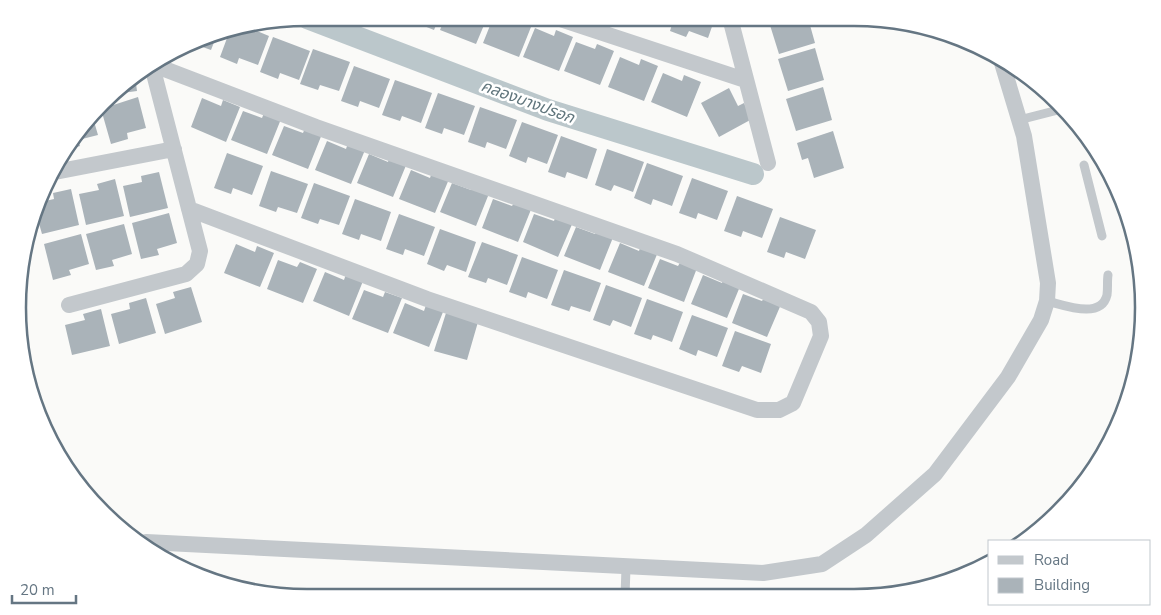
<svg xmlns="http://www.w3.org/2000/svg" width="1161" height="615" font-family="'Nunito Sans','Noto Sans Thai',sans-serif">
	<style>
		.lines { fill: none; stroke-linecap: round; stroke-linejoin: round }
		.canal { stroke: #bbc7cb; stroke-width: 22 }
		.building { fill: #aab3b9 }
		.lane { stroke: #c3c8cc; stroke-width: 9 }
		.street { stroke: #c3c8cc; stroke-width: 16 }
		.labels { text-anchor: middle; stroke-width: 5; stroke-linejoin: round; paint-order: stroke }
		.water-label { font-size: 16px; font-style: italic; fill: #60757c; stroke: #fff }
		.rim { fill: none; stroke: #657683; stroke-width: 2.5 }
	</style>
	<rect width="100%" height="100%" fill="#fafaf8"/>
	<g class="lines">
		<!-- canal -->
		<path class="canal" d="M 307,18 L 548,110 L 753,174"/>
	</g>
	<!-- building -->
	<path class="building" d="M 404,18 L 439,18 L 434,30 Z
		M 445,18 L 487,18 L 476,44 L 440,30 Z
		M 493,18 L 505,18 L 514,21 L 515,18 L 521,18 L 533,22 L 519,57 L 483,43 Z
		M 631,18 L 647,18 L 645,23 Z
		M 648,18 L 669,18 L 666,24 Z
		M 674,18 L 715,18 L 708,38 L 689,31 L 686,37 L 670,31 Z
		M 783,18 L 808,18 L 815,43 L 779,54 L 769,22 Z
		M 247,27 L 269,36 L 258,65 L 239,58 L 237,64 L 220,57 L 230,30 Z
		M 535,28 L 554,36 L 556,30 L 573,37 L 559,71 L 523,57 Z
		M 218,32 L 211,50 L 194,44 L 214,33 Z
		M 273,37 L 310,51 L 299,80 L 280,73 L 278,79 L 260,72 Z
		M 576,42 L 595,49 L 597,44 L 614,51 L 600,85 L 564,71 Z
		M 815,48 L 824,80 L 788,91 L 778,59 Z
		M 313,49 L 350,62 L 339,91 L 320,85 L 318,90 L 300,84 Z
		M 620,57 L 639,65 L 641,59 L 658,66 L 644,101 L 608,87 Z
		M 354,66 L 390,79 L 379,108 L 360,101 L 358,107 L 341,101 Z
		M 663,73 L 682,81 L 684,75 L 701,82 L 687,117 L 651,102 Z
		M 135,76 L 137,91 L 115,94 L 131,78 Z
		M 395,80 L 432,93 L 421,123 L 402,116 L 400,121 L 382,115 Z
		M 823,87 L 832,120 L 796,131 L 786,99 Z
		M 729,88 L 738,106 L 744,103 L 752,119 L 719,137 L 701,103 Z
		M 438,93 L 475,106 L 464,135 L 444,128 L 442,134 L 425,128 Z
		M 138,97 L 146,128 L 127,133 L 128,139 L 111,144 L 101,109 Z
		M 202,98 L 221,106 L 223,100 L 240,107 L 226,142 L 191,127 Z
		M 480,107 L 517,120 L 506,149 L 487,142 L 485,148 L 468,142 Z
		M 243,111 L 262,118 L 264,113 L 281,119 L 267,154 L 231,140 Z
		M 93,118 L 98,135 L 78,140 L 80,146 L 64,151 Z
		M 522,122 L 558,135 L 547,164 L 528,157 L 526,163 L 509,156 Z
		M 284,126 L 303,133 L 305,128 L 322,134 L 308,169 L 272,155 Z
		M 833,131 L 844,168 L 814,178 L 808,158 L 802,160 L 797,143 Z
		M 561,136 L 597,149 L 587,179 L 567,172 L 565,178 L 548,172 Z
		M 327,141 L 346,149 L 348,143 L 365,150 L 351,184 L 315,170 Z
		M 607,149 L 644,162 L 633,192 L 614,185 L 611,191 L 595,185 Z
		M 227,153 L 263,166 L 252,195 L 233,188 L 231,194 L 214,188 Z
		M 369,154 L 388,162 L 390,156 L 407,163 L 393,197 L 357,183 Z
		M 647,163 L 683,176 L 672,206 L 653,199 L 651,205 L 634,198 Z
		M 411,170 L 430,178 L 432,172 L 449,179 L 435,213 L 399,199 Z
		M 271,171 L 308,184 L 297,213 L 278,207 L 276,212 L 259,206 Z
		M 159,172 L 168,208 L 130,217 L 123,186 L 142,182 L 141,176 Z
		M 692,178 L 728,191 L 717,220 L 698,213 L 696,219 L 679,213 Z
		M 115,179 L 124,216 L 86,225 L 79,194 L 99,190 L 97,184 Z
		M 314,183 L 350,196 L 339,225 L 320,219 L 318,224 L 301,218 Z
		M 452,183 L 471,190 L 473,185 L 490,191 L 476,226 L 440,212 Z
		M 71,189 L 79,225 L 42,234 L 36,213 L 41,202 L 54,199 L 53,193 Z
		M 737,196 L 773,209 L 762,238 L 743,231 L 741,237 L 724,231 Z
		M 355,199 L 391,212 L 381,241 L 361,234 L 359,240 L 342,234 Z
		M 493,199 L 512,206 L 515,201 L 532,207 L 518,242 L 482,228 Z
		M 169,213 L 177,243 L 157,249 L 159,255 L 141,259 L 132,223 Z
		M 399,214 L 435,227 L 424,256 L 405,249 L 403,255 L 386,249 Z
		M 534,214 L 554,221 L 556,215 L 573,222 L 558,257 L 523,242 Z
		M 780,217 L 816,230 L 805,259 L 786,252 L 784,258 L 767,252 Z
		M 124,224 L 132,254 L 112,260 L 114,266 L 96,270 L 86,234 Z
		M 576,227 L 595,234 L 597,229 L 614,235 L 600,270 L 564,256 Z
		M 440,229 L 476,242 L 466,272 L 447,265 L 444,271 L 427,264 Z
		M 81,234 L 89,264 L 69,270 L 71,275 L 53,280 L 44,244 Z
		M 482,242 L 518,255 L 507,285 L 488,278 L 486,283 L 468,277 Z
		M 620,243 L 639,251 L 641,245 L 658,252 L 644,286 L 608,272 Z
		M 236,244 L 255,252 L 257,246 L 274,253 L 260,287 L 224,273 Z
		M 522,257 L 558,270 L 547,299 L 528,292 L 526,298 L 509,292 Z
		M 660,259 L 678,266 L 681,261 L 697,268 L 684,302 L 648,288 Z
		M 278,260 L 297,267 L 300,262 L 317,269 L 303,303 L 267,289 Z
		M 564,270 L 601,283 L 590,312 L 571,306 L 569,311 L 551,305 Z
		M 325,272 L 344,280 L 346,274 L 363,281 L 349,316 L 313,301 Z
		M 703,275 L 722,283 L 724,277 L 741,284 L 727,318 L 691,304 Z
		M 606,285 L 642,298 L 631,327 L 613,320 L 610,326 L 593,320 Z
		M 191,287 L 202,322 L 165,334 L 156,304 L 175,298 L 173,292 Z
		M 364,290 L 383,297 L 385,292 L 402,298 L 388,333 L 352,319 Z
		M 743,294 L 762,301 L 765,296 L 782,302 L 767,337 L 732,323 Z
		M 146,298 L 156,333 L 119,344 L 111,314 L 130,309 L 129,303 Z
		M 647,299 L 683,312 L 672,342 L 653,335 L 651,340 L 634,334 Z
		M 405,303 L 424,311 L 426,305 L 443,312 L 429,347 L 393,333 Z
		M 101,309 L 110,346 L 72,355 L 65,325 L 85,320 L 83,314 Z
		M 446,313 L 478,322 L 467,360 L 434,351 Z
		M 692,315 L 728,328 L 717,357 L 698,350 L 696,356 L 679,349 Z
		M 735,331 L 771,344 L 761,373 L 742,366 L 739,372 L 722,366 Z"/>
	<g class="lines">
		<!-- lane -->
		<path class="lane" d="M 1019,120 L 1062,109
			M 1084,165 L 1102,236
			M 1047,301 C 1064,305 1101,320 1107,295 C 1108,288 1107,281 1108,275
			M 625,596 L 626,568"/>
		<!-- street -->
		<path class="street" d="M 557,18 L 745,80
			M 730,18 L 768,163
			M 154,65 L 316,127 L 677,254 L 811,312 L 819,322 L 821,336 L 793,403 L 779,410 L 757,410 L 427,299 L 189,209
			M 55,172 L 174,149
			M 69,305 L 186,274 L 197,264 L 200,251 L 152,66
			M 146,542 L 763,573 L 822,564 L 866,535 L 935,474 L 1008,377 L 1041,320 L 1047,301 L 1048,283 L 1024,136 L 1002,63"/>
	</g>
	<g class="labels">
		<!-- water labels -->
		<g class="water-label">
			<text transform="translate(528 101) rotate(20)" y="6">คลองบางปรอก</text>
		</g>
	</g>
	<!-- crop -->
	<path d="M0 0H1161V615H0ZM307 26H854A281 281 0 0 1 1135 307V308A281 281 0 0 1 854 589H307A281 281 0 0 1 26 308V307A281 281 0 0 1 307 26Z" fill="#fff" fill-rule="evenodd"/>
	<path class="rim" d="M307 26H854A281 281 0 0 1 1135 307V308A281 281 0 0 1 854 589H307A281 281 0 0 1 26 308V307A281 281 0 0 1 307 26Z"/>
	<!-- legend -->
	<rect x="988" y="540" width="162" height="65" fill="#ffffff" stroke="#c1c8cd"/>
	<rect x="998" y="556" width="25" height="8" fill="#c3c8cc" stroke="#c1c8cd"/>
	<text x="1034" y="565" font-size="15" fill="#657683">Road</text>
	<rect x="998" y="578" width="25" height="15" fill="#aab3b9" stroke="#c1c8cd"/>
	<text x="1034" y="590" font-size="15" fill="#657683">Building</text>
	<!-- scale -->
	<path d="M12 595v8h64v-8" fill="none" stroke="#657683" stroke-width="2.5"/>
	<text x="20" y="595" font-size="15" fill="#657683" stroke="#ffffff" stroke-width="4" paint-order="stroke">20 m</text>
</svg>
